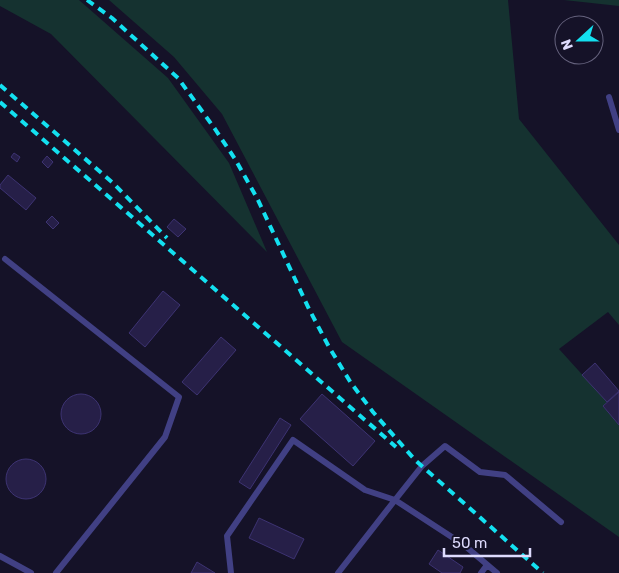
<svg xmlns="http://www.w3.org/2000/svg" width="619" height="573" font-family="Rubik,sans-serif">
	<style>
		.green { fill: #153230 }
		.building { fill: #261f48; stroke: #3d3372 }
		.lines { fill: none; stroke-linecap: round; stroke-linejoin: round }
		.lane { stroke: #414084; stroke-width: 6 }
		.rail { stroke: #13e0f0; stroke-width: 4; stroke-dasharray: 8 6; stroke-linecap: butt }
	</style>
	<rect width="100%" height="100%" fill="#151228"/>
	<!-- green -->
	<path class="green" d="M 0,0 L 79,0 L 168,78 L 229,163 L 267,252 L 51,34 L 0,6 Z
		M 109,0 L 508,0 L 519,119 L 619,245 L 619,325 L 608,312 L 559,349 L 607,402 L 603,406 L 619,425 L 619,537 L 342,342 L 222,114 L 174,57 Z
		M 564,0 L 619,0 L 619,6 Z"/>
	<!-- building -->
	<path class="building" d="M 14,153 L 20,157 L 17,162 L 11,157 Z
		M 47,156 L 53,162 L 48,168 L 42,162 Z
		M 8,175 L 36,198 L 26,210 L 0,188 L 0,185 Z
		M 52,216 L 59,223 L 53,229 L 46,222 Z
		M 174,219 L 186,229 L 178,237 L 167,227 Z
		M 163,291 L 180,305 L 145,347 L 129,333 Z
		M 221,337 L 236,350 L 197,395 L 182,382 Z
		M 595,363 L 619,391 L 607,402 L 582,375 Z
		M 619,392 L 619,425 L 603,406 Z
		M 322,394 L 375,441 L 353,466 L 300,419 Z
		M61 414a20 20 0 1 1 40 0a20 20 0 1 1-40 0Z
		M 280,418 L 291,425 L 250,489 L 239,482 Z
		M6 479a20 20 0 1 1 40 0a20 20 0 1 1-40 0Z
		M 259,518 L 304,539 L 294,559 L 249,538 Z
		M 438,550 L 463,567 L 460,573 L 442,573 L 429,564 Z
		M 197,562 L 215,573 L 191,573 Z"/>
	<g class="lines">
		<!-- lane -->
		<path class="lane" d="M 609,97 L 619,130
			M 5,259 L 179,397 L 165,437 L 56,573
			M 0,556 L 31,573
			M 231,573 L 227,536 L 293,440 L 365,490 L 395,500 L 422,466 L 445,446 L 480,472 L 505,475 L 561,522
			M 338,573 L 395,500 L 464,545 L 497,573
			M 481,573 L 487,565"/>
		<!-- rail -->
		<path class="rail" d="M 87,0 L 112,18 L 178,78 L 215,129 L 235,159 L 257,198 L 309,309 L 329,347 L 351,383 L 373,412 L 415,460 L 543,573
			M 0,85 L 113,183 L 167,238
			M 0,102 L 396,447"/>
	</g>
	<!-- north arrow -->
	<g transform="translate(579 40) rotate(249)"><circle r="24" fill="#151228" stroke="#65627d"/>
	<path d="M0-4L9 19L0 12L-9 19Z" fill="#13e0f0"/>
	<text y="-8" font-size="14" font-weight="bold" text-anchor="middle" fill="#dedbfd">N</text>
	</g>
	<!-- scale -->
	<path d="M444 548v8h86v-8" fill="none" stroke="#dedbfd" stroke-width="2.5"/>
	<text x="452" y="548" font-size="15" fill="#dedbfd" stroke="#151228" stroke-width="4" paint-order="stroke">50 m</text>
</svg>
